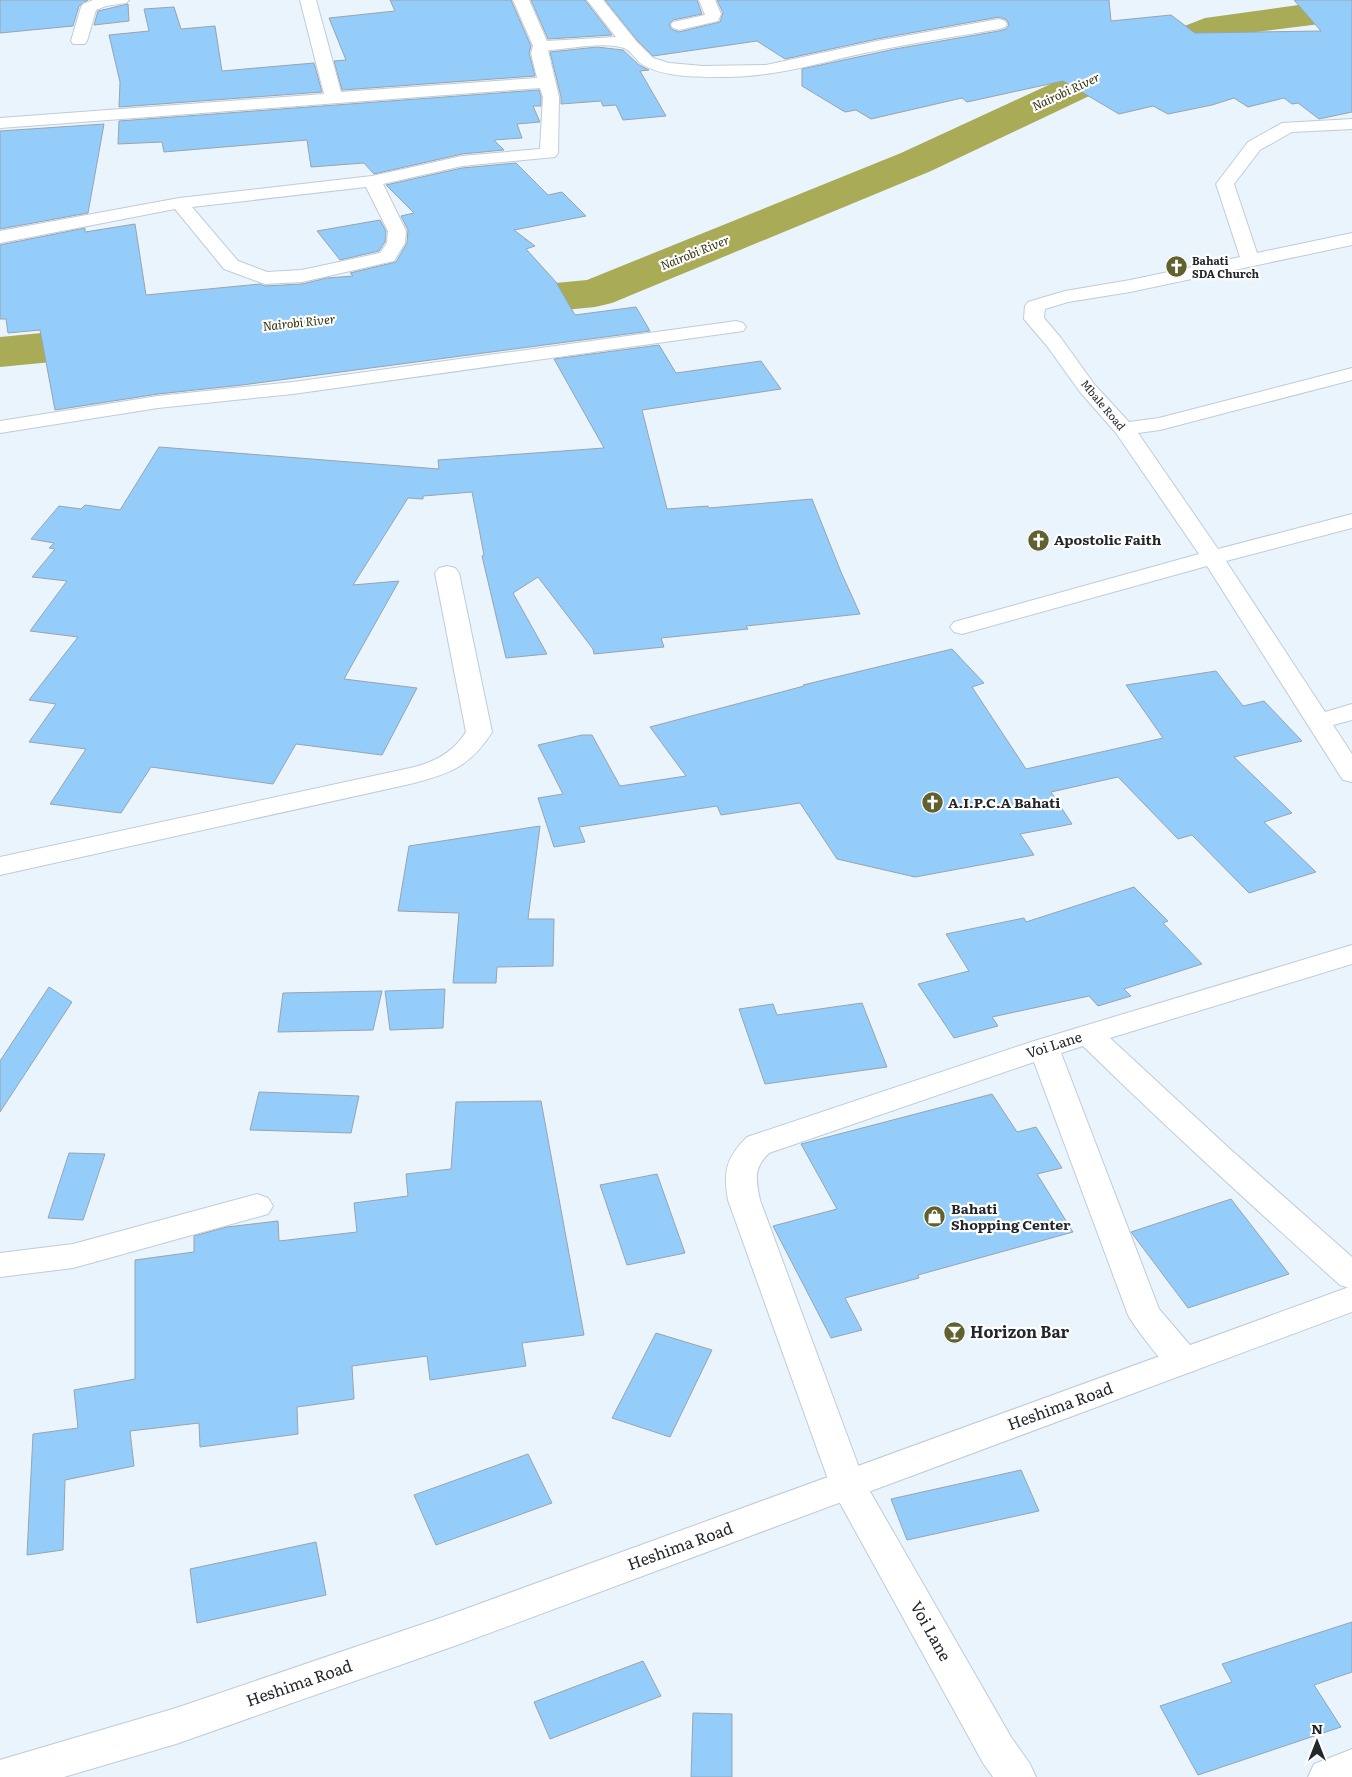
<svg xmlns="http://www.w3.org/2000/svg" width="1352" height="1777" font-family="Literata,serif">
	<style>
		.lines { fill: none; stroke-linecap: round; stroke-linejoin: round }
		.river { fill: #aaab56; fill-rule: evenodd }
		.building { fill: #94ccfa; stroke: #98a4af }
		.minor-casing { stroke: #bfccd7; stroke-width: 2 }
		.tertiary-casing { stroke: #bfccd7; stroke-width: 2 }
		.minor { fill: #fff; fill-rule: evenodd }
		.tertiary { fill: #fff; fill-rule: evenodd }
		.labels { text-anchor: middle; stroke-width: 4.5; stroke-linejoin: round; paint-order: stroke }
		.far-poi-label { font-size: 11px; font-weight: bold; fill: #23272c; stroke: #fff; text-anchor: start }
		.far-street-label { font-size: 11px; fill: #23272c; stroke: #fff }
		.far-water-label { font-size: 12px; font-style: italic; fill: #32320d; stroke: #fff }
		.poi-label { font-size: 14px; font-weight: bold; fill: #23272c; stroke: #fff; text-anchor: start }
		.street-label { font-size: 14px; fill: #23272c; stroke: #fff }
		.near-poi-label { font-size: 16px; font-weight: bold; fill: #23272c; stroke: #fff; text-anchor: start }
		.near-street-label { font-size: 16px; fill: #23272c; stroke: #fff }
	</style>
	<rect width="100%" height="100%" fill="#e9f4fd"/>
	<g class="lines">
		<!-- river -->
		<path class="river" d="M 1334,0 L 1352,0 L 1352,20 L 1225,36 L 1161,62 L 931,171 L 612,303 L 595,307 L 472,319 L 455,315 L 448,305 L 455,295 L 472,291 L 587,280 L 901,153 L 1133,46 L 1205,18 Z
			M 135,324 L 152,329 L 159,339 L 152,349 L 135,354 L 0,367 L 0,337 Z"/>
	</g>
	<!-- building -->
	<path class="building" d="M 0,0 L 88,0 L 79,6 L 73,26 L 0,33 Z
		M 390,0 L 511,0 L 531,46 L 529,53 L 535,76 L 342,90 L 334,61 L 346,60 L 329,18 L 395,11 Z
		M 531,0 L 585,0 L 612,35 L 548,39 Z
		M 605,0 L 697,0 L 702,14 L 673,20 L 669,24 L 671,29 L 679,32 L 720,22 L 723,13 L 717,0 L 1109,0 L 1111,21 L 1171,15 L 1195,33 L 1321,31 L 1294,0 L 1352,0 L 1352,112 L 1319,119 L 1298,103 L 1292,104 L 1284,98 L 1248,107 L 1234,98 L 1212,105 L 1168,114 L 1153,106 L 1119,114 L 1063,81 L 967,102 L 962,98 L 871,119 L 856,110 L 845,112 L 802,86 L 802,69 L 895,49 L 999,31 L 1006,29 L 1009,25 L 1007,20 L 999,17 L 877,39 L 785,59 L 757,41 L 653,56 L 637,40 Z
		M 128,4 L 129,21 L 94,25 L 98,11 Z
		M 174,7 L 181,29 L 215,26 L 222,71 L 314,63 L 322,92 L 119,107 L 120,82 L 109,35 L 149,31 L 144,9 Z
		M 597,47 L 623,50 L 639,65 L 649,70 L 640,71 L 666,116 L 623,120 L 616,105 L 603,106 L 601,101 L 561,104 L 561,97 L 550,52 Z
		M 539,90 L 541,97 L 541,106 L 533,106 L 540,122 L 517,124 L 522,138 L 494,140 L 504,150 L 462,154 L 374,174 L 364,163 L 311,167 L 307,140 L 164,152 L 162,142 L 118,144 L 119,121 Z
		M 104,124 L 88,213 L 0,229 L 0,131 Z
		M 516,163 L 548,195 L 562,192 L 586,216 L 514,230 L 535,246 L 526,249 L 556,282 L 575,315 L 636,307 L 650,331 L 242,385 L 158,394 L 55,410 L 40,330 L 8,333 L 6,319 L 0,319 L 0,245 L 85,228 L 85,232 L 135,224 L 146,295 L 260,284 L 265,286 L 302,284 L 327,278 L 353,276 L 350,273 L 396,262 L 407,243 L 408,230 L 401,216 L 414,213 L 386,185 L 462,168 Z
		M 380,220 L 386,231 L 385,242 L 379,251 L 340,260 L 317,231 Z
		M 659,345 L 676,373 L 761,361 L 781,389 L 642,410 L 667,509 L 708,506 L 709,508 L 812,499 L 841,572 L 860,614 L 746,626 L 748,629 L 661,638 L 664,647 L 594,654 L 593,649 L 538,577 L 513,593 L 547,654 L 506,658 L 482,556 L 484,555 L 472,492 L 423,496 L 423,499 L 408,498 L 353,585 L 399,581 L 344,679 L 417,688 L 382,755 L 296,744 L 273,784 L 151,767 L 121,813 L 50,804 L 86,749 L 29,742 L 56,704 L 29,700 L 78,637 L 30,631 L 67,581 L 32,577 L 55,549 L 49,548 L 54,543 L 31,539 L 59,506 L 81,509 L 85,505 L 120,510 L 159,447 L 439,469 L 438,460 L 604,448 L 554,359 Z
		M 952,649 L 984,683 L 972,687 L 1026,769 L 1163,738 L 1126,685 L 1216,671 L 1243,706 L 1264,701 L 1302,741 L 1234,757 L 1292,813 L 1264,822 L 1316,872 L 1249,893 L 1192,835 L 1178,839 L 1118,777 L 1051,792 L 1072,824 L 1020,834 L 1034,855 L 915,877 L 837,859 L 800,803 L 721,815 L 717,806 L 579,827 L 585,842 L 554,847 L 538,798 L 563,794 L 538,745 L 582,735 L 592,735 L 620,786 L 686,776 L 650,727 L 804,686 L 803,685 Z
		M 540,826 L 528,919 L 554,919 L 553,966 L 497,967 L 496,983 L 453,983 L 459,913 L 398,911 L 409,846 Z
		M 1134,887 L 1168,921 L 1163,923 L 1202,964 L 1124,989 L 1131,996 L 1098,1006 L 1089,996 L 992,1017 L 998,1026 L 954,1038 L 918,984 L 969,971 L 946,934 L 1024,918 L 1026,922 Z
		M 49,987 L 72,1002 L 0,1112 L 0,1061 Z
		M 445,989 L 443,1028 L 390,1030 L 385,991 Z
		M 382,991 L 373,1030 L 278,1032 L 283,993 Z
		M 862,1003 L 887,1067 L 765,1084 L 739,1009 L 773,1004 L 777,1015 Z
		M 259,1092 L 359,1096 L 351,1133 L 250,1130 Z
		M 992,1094 L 1017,1132 L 1036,1127 L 1062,1168 L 1037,1174 L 1073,1232 L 918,1275 L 919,1278 L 845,1298 L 862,1330 L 831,1338 L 773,1226 L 837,1209 L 801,1144 Z
		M 541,1101 L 584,1335 L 522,1343 L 526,1366 L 430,1380 L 427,1356 L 352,1366 L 354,1399 L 297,1407 L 298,1434 L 200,1447 L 199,1423 L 130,1431 L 134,1466 L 65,1480 L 63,1550 L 27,1555 L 33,1434 L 78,1428 L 74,1390 L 135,1379 L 135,1260 L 194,1252 L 194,1236 L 227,1227 L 278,1221 L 279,1241 L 357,1232 L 354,1203 L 408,1196 L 406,1174 L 451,1169 L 456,1102 Z
		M 69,1153 L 105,1154 L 83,1220 L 48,1218 Z
		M 657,1174 L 685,1253 L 627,1265 L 600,1185 Z
		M 1231,1199 L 1289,1274 L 1188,1308 L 1131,1232 Z
		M 656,1333 L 712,1350 L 670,1437 L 612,1418 Z
		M 528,1454 L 552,1503 L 436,1545 L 414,1495 Z
		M 1021,1470 L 1039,1511 L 907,1540 L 891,1499 Z
		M 316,1542 L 326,1595 L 197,1623 L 190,1569 Z
		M 1352,1622 L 1352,1672 L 1314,1685 L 1341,1727 L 1198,1775 L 1160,1706 L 1232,1682 L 1222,1664 Z
		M 643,1661 L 661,1696 L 550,1739 L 534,1702 Z
		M 693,1713 L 732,1714 L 732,1777 L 691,1777 Z"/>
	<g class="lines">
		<defs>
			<path id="minor" d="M 93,0 L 129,0 L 126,3 L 106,6 L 96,10 L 87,41 L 85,44 L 73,44 L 71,41 L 81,7 L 83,4 Z
				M 300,0 L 316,0 L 341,92 L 537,78 L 531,53 L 533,46 L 513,0 L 529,0 L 547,41 L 616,37 L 587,0 L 603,0 L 636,41 L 653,58 L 669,63 L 703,66 L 766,65 L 877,41 L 999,19 L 1005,21 L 1007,24 L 1005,27 L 999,29 C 953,37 906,44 860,54 C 815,64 773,77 726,77 C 701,77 666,78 643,65 C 636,61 632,51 624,48 C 604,41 569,49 548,50 L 559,97 L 558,153 L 555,157 L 462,166 L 383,184 L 406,231 L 405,243 L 394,261 L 302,282 L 265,284 L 224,269 L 175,209 L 0,243 L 0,231 L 179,198 L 372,176 L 462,156 L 540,149 L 543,97 L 540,88 L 0,128 L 0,118 L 324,94 ZM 366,187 L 388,231 L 387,243 L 380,253 L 302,270 L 267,272 L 238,261 L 192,207 Z
				M 699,0 L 715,0 L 721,14 L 718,21 L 679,30 L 673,28 L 671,25 L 673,22 L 705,15 Z
				M 1352,119 L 1352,129 L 1292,132 L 1260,150 L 1234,184 L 1257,253 L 1352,233 L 1352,245 L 1130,292 L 1068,302 L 1045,309 L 1044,318 L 1061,338 L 1094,384 L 1129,422 L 1159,418 L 1352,368 L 1352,380 L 1160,430 L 1138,433 L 1218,549 L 1352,514 L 1352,528 L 1226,561 L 1325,712 L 1352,704 L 1352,720 L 1333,725 L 1352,754 L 1352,782 L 1343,780 L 1339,774 L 1207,566 L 962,634 L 954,632 L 950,627 L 954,622 L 1199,554 L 1116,433 L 1080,392 L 1047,346 L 1024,319 L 1025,306 L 1028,302 L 1065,291 L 1130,280 L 1240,257 L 1216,184 L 1248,142 L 1282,123 Z
				M 736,321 L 743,323 L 746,327 L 743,331 L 293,394 L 158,408 L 0,433 L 0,421 L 158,396 L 293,382 Z
				M 447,566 L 455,568 L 459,573 L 492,732 C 470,767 449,774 410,784 L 0,875 L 0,857 L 410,768 C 433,763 453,753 466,732 L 435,573 L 439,568 Z
				M 1352,945 L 1352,964 L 1110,1038 L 1230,1149 L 1352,1257 L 1352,1289 L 1340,1285 C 1253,1207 1167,1128 1083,1046 L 1061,1053 L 1159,1309 L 1196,1352 L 1201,1361 L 1196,1370 C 1188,1373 1181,1375 1173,1371 C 1164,1366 1134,1326 1128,1315 L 1034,1062 L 769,1153 C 753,1169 756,1179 760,1200 L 864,1481 L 1011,1737 L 1030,1764 L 1036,1777 L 993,1777 L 983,1763 L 830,1485 L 728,1200 C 723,1171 726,1158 747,1137 L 1034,1041 Z
				M 257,1194 L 268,1198 L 273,1206 L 268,1214 L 73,1268 L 0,1277 L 0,1253 L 73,1244 Z
				M 1352,1749 L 1352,1777 L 1308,1777 L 1314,1764 Z"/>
			<path id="tertiary" d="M 1352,1286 L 1352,1312 L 460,1644 L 176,1744 L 64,1777 L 0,1777 L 0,1760 L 3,1759 L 176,1708 L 446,1616 Z"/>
		</defs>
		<!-- minor casing -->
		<use href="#minor" class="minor-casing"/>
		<!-- tertiary casing -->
		<use href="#tertiary" class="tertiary-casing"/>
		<!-- minor -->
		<use href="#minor" class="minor"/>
		<!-- tertiary -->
		<use href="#tertiary" class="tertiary"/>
	</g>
	<!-- icons -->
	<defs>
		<symbol id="church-disc" viewBox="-11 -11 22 22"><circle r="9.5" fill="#60612e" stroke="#fff"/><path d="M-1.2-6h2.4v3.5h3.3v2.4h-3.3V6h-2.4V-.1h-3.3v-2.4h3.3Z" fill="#fff"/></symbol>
		<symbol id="shop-disc" viewBox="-11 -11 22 22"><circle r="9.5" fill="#60612e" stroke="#fff"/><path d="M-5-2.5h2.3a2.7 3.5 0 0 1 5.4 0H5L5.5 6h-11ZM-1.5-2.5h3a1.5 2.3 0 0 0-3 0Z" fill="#fff"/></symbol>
		<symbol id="bar-disc" viewBox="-11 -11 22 22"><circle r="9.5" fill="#60612e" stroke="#fff"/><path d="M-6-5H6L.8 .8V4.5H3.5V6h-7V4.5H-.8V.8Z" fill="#fff"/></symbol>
	</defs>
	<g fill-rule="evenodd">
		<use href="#church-disc" x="1164" y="254" width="25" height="25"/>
		<use href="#church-disc" x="1026" y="528" width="25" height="25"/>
		<use href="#church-disc" x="920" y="790" width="25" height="25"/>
		<use href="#shop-disc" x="922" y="1204" width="25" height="25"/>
		<use href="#bar-disc" x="942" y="1320" width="25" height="25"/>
	</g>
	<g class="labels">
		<!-- far-poi labels -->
		<g class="far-poi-label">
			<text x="1192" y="265">Bahati<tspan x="1192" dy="13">SDA Church</tspan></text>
		</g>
		<!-- far-street labels -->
		<g class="far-street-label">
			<text transform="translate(1103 405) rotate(50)" y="4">Mbale Road</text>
		</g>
		<!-- far-water labels -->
		<g class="far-water-label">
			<text transform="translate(1066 92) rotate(-25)" y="4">Nairobi River</text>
			<text transform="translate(695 253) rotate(-22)" y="4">Nairobi River</text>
			<text transform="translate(299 323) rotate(-6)" y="4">Nairobi River</text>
		</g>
		<!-- poi labels -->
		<g class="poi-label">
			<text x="1054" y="545">Apostolic Faith</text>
			<text x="948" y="808">A.I.P.C.A Bahati</text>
			<text x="951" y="1214">Bahati<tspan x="951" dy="16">Shopping Center</tspan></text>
		</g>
		<!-- street labels -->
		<g class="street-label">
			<text transform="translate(1054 1045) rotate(-18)" y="5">Voi Lane</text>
		</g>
		<!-- near-poi labels -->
		<g class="near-poi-label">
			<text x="970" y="1338">Horizon Bar</text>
		</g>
		<!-- near-street labels -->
		<g class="near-street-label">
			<text transform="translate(1060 1406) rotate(-20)" y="6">Heshima Road</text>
			<text transform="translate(680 1546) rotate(-20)" y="6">Heshima Road</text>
			<text transform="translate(931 1631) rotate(61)" y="6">Voi Lane</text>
			<text transform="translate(299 1683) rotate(-19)" y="6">Heshima Road</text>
		</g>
	</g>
	<!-- north arrow -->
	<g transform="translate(1317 1742)" stroke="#ffffff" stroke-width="4" paint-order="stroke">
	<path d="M0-4L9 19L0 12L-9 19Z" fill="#23272c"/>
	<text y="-8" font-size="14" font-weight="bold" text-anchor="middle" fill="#23272c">N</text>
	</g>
</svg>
